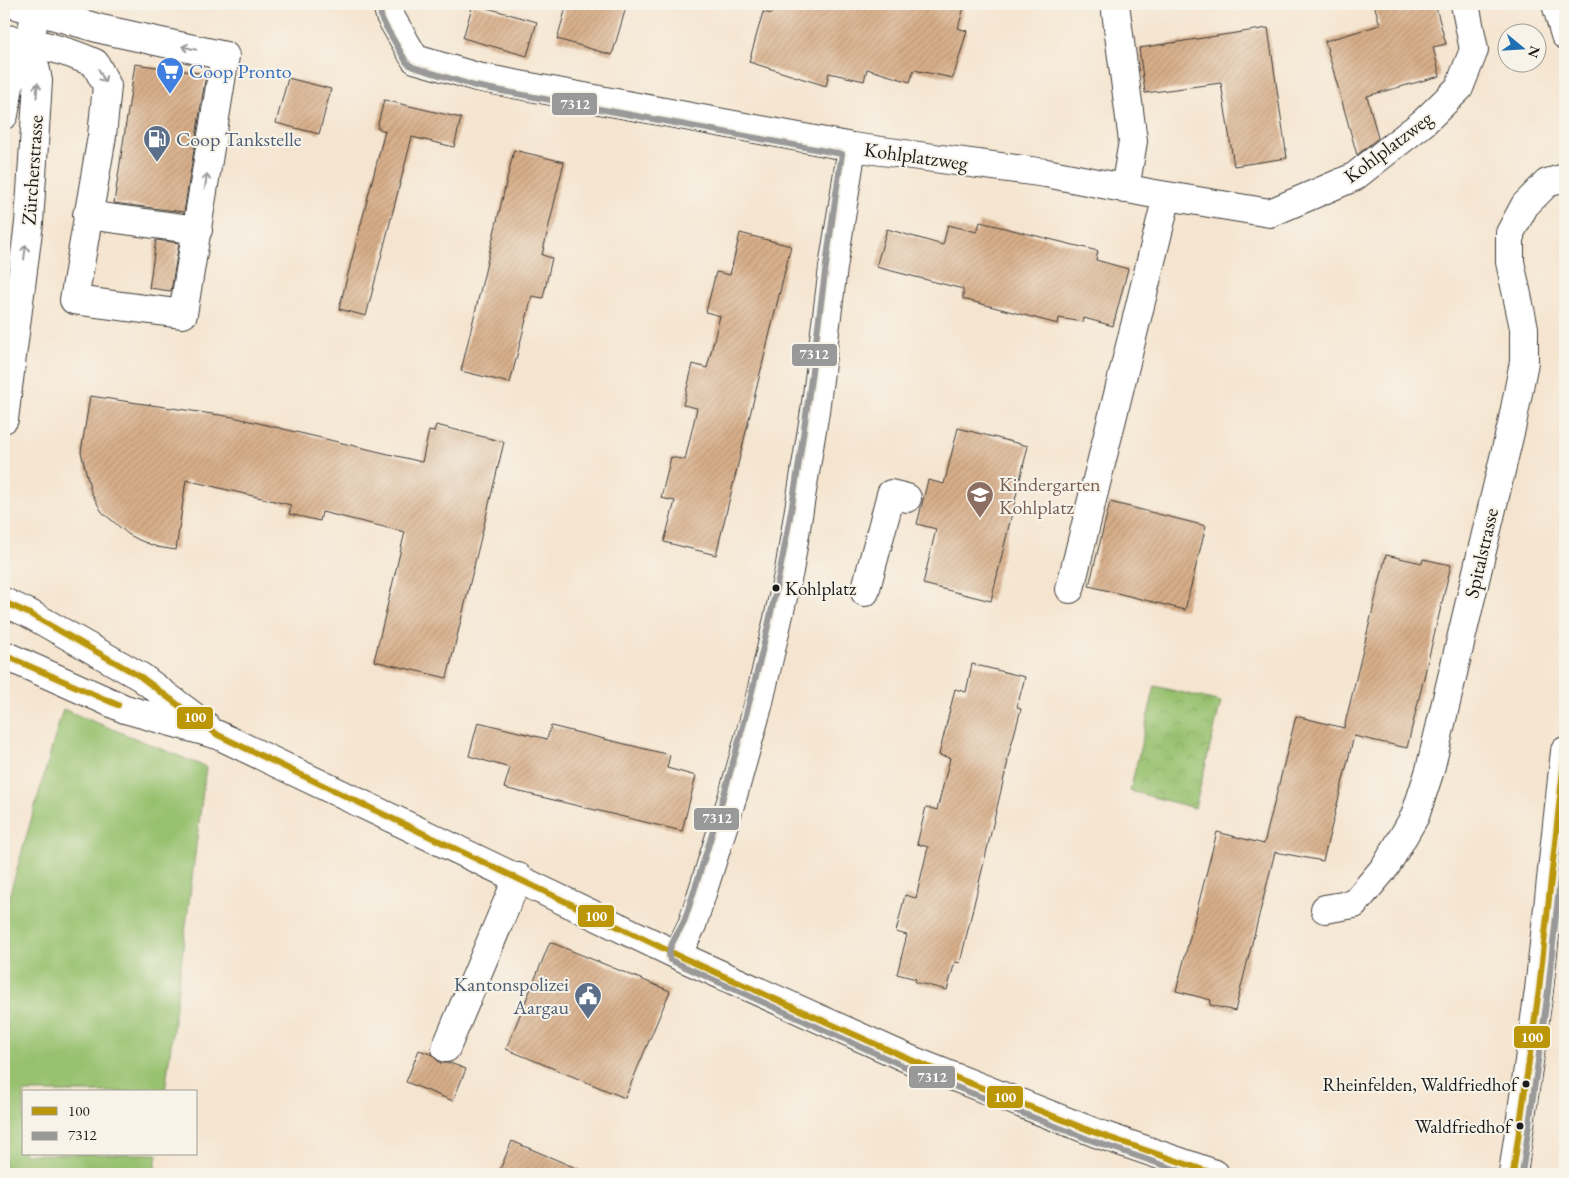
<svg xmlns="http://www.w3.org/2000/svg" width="1569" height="1178" font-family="'EB Garamond',serif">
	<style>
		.park { fill: url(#park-crowns); stroke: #5a6e45 }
		.garden { fill: #97c16e; stroke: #5a6e45 }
		.building { fill: url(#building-hatch) }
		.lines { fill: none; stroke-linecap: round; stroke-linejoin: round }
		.minor-casing { stroke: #3d3a37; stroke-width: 30 }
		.major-casing { stroke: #3d3a37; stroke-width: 30 }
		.minor { stroke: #fff; stroke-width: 28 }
		.major { stroke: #fff; stroke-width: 28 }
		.bus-1-casing { stroke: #f7f3e8; stroke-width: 10 }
		.bus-2-casing { stroke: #f7f3e8; stroke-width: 10 }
		.bus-1 { stroke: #bb9708; stroke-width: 6 }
		.bus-2 { stroke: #999; stroke-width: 6 }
		.oneway { stroke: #999 }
		.bus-dot { fill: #1c1c1c; stroke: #f7f3e8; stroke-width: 2 }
		.labels { text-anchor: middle; stroke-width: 4; stroke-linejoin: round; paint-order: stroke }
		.bus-label { font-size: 19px; fill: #1c1c1c; stroke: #f7f3e8; text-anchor: end }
		.shop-label { font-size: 20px; fill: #366cbe; stroke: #f7f3e8; text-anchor: start }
		.service-label { font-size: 20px; fill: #4e5e75; stroke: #f7f3e8; text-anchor: start }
		.street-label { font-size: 20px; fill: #1c1c1c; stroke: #f7f3e8 }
		.education-label { font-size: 20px; fill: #785e54; stroke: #f7f3e8; text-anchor: start }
		.line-badge { stroke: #f7f3e8; stroke-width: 2 }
		.badge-label { font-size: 14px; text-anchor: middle; font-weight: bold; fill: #fff }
	</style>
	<defs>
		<pattern id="park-crowns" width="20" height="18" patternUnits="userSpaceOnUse" patternTransform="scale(1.25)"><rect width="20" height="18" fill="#97c16e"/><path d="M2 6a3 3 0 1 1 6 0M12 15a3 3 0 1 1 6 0" fill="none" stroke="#82a55f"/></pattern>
		<pattern id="building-hatch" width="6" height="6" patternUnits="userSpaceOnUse" patternTransform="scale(1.25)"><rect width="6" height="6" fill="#d7ae89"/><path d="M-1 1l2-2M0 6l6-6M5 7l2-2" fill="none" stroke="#b89576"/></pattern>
	</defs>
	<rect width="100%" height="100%" fill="#f7f3e8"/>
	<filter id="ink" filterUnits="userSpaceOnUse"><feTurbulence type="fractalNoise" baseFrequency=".02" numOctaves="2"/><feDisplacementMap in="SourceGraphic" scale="10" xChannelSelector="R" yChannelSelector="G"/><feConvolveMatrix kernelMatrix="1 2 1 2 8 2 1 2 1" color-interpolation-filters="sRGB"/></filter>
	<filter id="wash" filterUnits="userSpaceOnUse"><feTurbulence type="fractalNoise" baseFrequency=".0096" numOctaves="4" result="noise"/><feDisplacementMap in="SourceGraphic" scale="20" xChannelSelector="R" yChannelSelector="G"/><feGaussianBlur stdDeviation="1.12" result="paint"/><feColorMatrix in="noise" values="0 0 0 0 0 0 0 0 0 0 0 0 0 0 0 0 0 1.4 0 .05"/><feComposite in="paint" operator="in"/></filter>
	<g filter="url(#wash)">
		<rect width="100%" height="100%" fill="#f5e5d0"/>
		<!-- park -->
		<path class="park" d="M 1155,686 L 1221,702 L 1195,808 L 1130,791 Z"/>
		<!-- garden -->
		<path class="garden" d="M 63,709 L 206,767 L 165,1092 L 24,1092 L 24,1154 L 157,1154 L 154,1174 L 4,1174 L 4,914 Z"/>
		<g id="blocks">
			<!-- building -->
			<path class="building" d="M 473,4 L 537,22 L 527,56 L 463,38 Z
				M 567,4 L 627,4 L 612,55 L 557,39 Z
				M 775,4 L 965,4 L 958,28 L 967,31 L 953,78 L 914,70 L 910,82 L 867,69 L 864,81 L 829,73 L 826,86 L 749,62 L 763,12 L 772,14 Z
				M 1374,4 L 1435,4 L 1446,44 L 1433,47 L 1440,76 L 1367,96 L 1378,138 L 1357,155 L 1325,41 L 1380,25 Z
				M 1268,28 L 1287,158 L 1234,166 L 1221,83 L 1145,93 L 1139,48 Z
				M 135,64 L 206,74 L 184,212 L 114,203 Z
				M 288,78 L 331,89 L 319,134 L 276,123 Z
				M 384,100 L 461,118 L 454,147 L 412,137 L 366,316 L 339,309 L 385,131 L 377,128 Z
				M 514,150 L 564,162 L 542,255 L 552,258 L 543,298 L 532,296 L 510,383 L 461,371 Z
				M 980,222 L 1098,251 L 1096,260 L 1128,269 L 1113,326 L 1084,318 L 1083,322 L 1059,318 L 1058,324 L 963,299 L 963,289 L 876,267 L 887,229 L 943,245 L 948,225 L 977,232 Z
				M 740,233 L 791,246 L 716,555 L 664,542 L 675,501 L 661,498 L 671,457 L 685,460 L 697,408 L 683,405 L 693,364 L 707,368 L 720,316 L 706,312 L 716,272 L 730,275 Z
				M 156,240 L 179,243 L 171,291 L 149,288 Z
				M 90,396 L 233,417 L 422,462 L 429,431 L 434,432 L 436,425 L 504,442 L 447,678 L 374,661 L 405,532 L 322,512 L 320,521 L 289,514 L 291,505 L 186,480 L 176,550 L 157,547 L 139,540 L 128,534 L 102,512 L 91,492 L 81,452 Z
				M 958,428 L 1028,446 L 991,601 L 923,584 L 936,529 L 917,524 L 928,480 L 944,484 Z
				M 1110,502 L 1206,526 L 1185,610 L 1089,586 Z
				M 1386,555 L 1422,563 L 1423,559 L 1451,565 L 1407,748 L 1354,736 L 1323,861 L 1275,852 L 1235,1011 L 1210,1005 L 1211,1000 L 1176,991 L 1217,832 L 1264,844 L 1296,716 L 1344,728 Z
				M 972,664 L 1025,677 L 1017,707 L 1021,709 L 1007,761 L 1008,761 L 960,963 L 955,962 L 947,990 L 915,982 L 916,979 L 897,974 L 907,935 L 896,932 L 905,895 L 916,898 L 928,847 L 917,844 L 926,807 L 937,810 L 950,758 L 939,755 L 955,689 L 966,692 Z
				M 478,722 L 547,739 L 551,726 L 670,755 L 667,768 L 696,776 L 682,831 L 504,788 L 510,768 L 469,756 Z
				M 550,942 L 670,991 L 625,1098 L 506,1049 Z
				M 419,1050 L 433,1055 L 440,1063 L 450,1063 L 466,1069 L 453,1101 L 406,1082 Z
				M 512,1141 L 590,1174 L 498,1174 Z"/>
		</g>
	</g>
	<g filter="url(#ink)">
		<use href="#blocks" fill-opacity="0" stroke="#3d3a37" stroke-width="1"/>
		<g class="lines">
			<defs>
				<path id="minor" d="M 387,4 L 390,16 L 415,59 L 477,77 L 852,147 L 1046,173 L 1149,193 L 1270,213 L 1354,177 L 1424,122 L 1459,88 L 1474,50 L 1465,4
					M 1115,4 L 1133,141 L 1125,189
					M 1556,4 L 1565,35
					M 4,39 C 37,42 65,50 95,63 L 107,86 L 102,136 L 74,300 L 183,314 L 225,56 L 101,29 L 13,4
					M 87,215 L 198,230
					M 1070,589 L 1167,196
					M 865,592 L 891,494 L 907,498
					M 4,602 L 30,614 L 141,677 L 205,725
					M 4,655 L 125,709 L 218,735 L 677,955 L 911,1060 L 1096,1133 L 1215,1174
					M 1325,909 L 1354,904 L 1386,866 L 1415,816 L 1430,770 L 1512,424 L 1524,362 L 1524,328 L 1510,262 L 1510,233 L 1525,205 L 1547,183 L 1565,178
					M 677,955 L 692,925 L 734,792 L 758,706 L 789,571 L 815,411 L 833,268 L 852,147
					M 446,1048 L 518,877
					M 1513,1174 L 1539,990 L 1565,751"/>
				<path id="major" d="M 4,115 L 10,81 L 30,41 L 37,4
					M 4,419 L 29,223 L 38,81 L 30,41"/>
			</defs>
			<!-- minor casing -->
			<use href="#minor" class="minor-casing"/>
			<!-- major casing -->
			<use href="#major" class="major-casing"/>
			<!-- minor -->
			<use href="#minor" class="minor"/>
			<!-- major -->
			<use href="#major" class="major"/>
			<defs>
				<path id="bus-1" d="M 4,602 L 30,614 L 141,677 L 218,735 L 677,955 L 911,1060 L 1096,1133 L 1215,1174
					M 4,655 L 118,705
					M 1513,1174 L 1539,990 L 1565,751"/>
				<path id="bus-2" d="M 379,6 L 382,20 L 407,63 L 413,67 L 475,86 L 842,154 C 820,292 808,432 780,570 C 766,640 748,710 728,780 C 715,826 700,873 685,919 C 681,931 665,948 670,960 L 908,1068 L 1093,1141 L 1189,1174
					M 1522,1174 L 1548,991 L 1565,830"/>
			</defs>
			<!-- bus-1 casing -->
			<use href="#bus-1" class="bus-1-casing"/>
			<!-- bus-2 casing -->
			<use href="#bus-2" class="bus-2-casing"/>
			<!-- bus-1 -->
			<use href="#bus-1" class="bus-1"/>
			<!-- bus-2 -->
			<use href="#bus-2" class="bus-2"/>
		</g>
		<!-- one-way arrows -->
		<defs><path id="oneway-shaft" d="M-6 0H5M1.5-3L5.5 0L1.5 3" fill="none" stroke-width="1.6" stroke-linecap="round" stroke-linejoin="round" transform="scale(1.25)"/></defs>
		<g class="oneway">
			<use href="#oneway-shaft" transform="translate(189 48) rotate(-167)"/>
			<use href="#oneway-shaft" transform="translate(102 76) rotate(64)"/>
			<use href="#oneway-shaft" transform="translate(37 90) rotate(-86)"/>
			<use href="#oneway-shaft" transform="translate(206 181) rotate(-81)"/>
			<use href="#oneway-shaft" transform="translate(25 252) rotate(-83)"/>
		</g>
	</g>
	<!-- icons -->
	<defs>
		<symbol id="supermarket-pin" viewBox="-11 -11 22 30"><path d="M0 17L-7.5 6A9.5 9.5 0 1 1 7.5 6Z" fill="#3f7fe0" stroke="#f7f3e8"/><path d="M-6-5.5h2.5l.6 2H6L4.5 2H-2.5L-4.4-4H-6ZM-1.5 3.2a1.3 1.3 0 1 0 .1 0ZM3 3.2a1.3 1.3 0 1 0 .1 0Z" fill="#fff"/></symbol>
		<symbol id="fuel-pin" viewBox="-11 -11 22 30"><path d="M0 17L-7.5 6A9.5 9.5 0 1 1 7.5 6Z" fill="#5c6f8a" stroke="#f7f3e8"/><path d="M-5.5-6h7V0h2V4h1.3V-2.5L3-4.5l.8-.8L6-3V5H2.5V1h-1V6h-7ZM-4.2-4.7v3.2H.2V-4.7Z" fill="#fff"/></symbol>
		<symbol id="school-pin" viewBox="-11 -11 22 30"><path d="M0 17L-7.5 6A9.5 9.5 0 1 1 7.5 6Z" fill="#8d6e63" stroke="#f7f3e8"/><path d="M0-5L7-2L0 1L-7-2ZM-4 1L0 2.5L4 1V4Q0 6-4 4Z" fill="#fff"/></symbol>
		<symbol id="civic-pin" viewBox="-11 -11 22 30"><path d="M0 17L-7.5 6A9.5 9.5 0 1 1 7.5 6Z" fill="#5c6f8a" stroke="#f7f3e8"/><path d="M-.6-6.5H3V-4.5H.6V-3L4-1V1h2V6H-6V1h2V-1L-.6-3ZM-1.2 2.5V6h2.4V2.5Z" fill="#fff"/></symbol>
	</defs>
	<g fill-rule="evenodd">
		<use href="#supermarket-pin" x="154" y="55" width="32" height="43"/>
		<use href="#fuel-pin" x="141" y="123" width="32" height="43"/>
		<use href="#school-pin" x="964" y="479" width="32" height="43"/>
		<use href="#civic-pin" x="572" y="980" width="32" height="43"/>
	</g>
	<!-- markers -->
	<g class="bus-dot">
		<circle cx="776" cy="588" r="4.5"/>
		<circle cx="1526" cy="1084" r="4.5"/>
		<circle cx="1520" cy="1126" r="4.5"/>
	</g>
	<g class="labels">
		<!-- bus labels -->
		<g class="bus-label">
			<text x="785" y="595" text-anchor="start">Kohlplatz</text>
			<text x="1517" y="1091">Rheinfelden, Waldfriedhof</text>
			<text x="1511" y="1133">Waldfriedhof</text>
		</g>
		<!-- shop labels -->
		<g class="shop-label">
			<text x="189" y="78">Coop Pronto</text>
		</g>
		<!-- service labels -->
		<g class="service-label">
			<text x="176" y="146">Coop Tankstelle</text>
			<text x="569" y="991" text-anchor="end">Kantonspolizei<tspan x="569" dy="23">Aargau</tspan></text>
		</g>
		<!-- street labels -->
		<g class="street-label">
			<text transform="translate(1388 147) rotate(-37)" y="7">Kohlplatzweg</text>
			<text transform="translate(916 156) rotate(8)" y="7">Kohlplatzweg</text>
			<text transform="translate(32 170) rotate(-86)" y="7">Zürcherstrasse</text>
			<text transform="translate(1481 553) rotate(-77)" y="7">Spitalstrasse</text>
		</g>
		<!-- education labels -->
		<g class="education-label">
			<text x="999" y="491">Kindergarten<tspan x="999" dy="23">Kohlplatz</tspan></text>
		</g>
	</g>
	<g class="line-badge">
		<rect x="551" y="92" width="47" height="24" rx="5" fill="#999"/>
		<rect x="791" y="343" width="47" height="24" rx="5" fill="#999"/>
		<rect x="176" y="706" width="38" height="24" rx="5" fill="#bb9708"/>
		<rect x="693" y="807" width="47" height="24" rx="5" fill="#999"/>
		<rect x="577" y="904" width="38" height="24" rx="5" fill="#bb9708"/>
		<rect x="1513" y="1025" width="38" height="24" rx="5" fill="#bb9708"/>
		<rect x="908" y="1065" width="48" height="24" rx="5" fill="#999"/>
		<rect x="986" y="1085" width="38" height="24" rx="5" fill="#bb9708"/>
	</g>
	<g class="badge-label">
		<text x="575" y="109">7312</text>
		<text x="814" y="359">7312</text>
		<text x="195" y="722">100</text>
		<text x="717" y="823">7312</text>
		<text x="596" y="921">100</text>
		<text x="1532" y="1042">100</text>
		<text x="932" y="1082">7312</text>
		<text x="1005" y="1102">100</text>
	</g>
	<!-- margin -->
	<rect width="1569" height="1178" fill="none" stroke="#f7f3e8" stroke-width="20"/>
	<!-- legend -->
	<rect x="22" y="1090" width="175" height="65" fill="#f7f3e8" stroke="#9f9d96"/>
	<rect x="32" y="1107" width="25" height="8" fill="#bb9708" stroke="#9f9d96"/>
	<text x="68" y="1116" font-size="15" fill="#1c1c1c">100</text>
	<rect x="32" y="1132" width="25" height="8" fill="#999999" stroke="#9f9d96"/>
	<text x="68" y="1140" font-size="15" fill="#1c1c1c">7312</text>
	<!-- north arrow -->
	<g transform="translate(1522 48) rotate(108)"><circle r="24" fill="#f7f3e8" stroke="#9f9d96"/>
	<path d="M0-4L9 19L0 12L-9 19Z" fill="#1f6fb2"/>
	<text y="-8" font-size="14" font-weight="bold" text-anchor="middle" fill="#1c1c1c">N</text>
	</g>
</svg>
